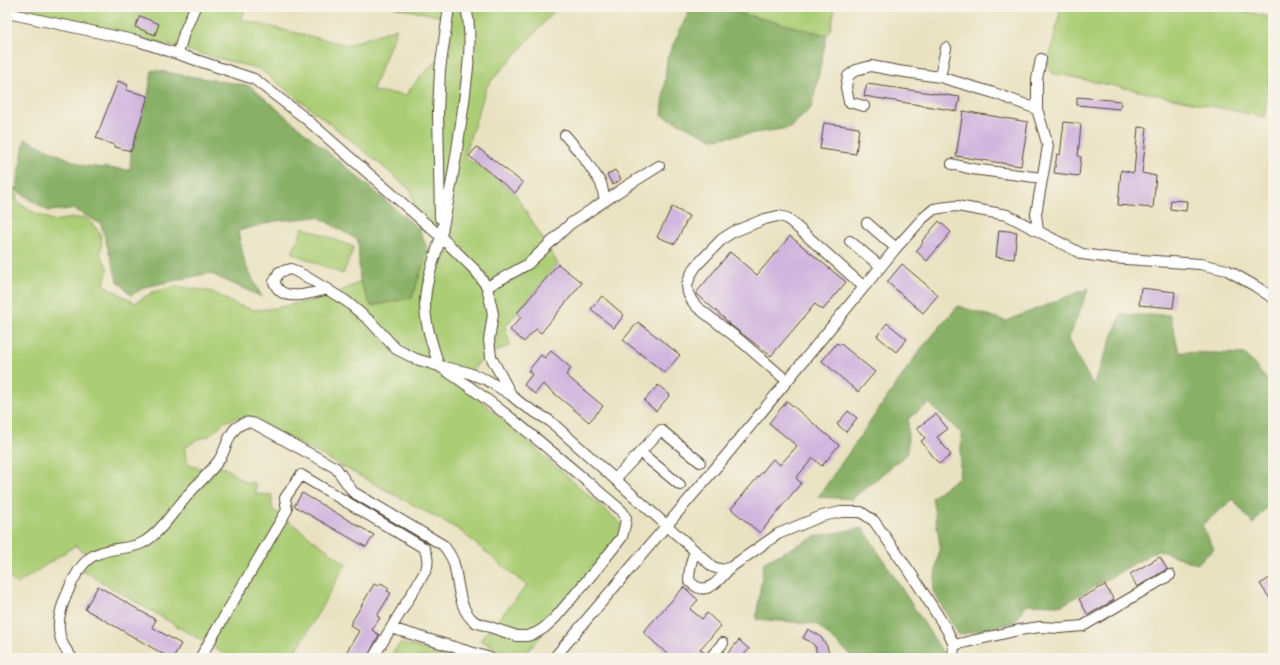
<svg xmlns="http://www.w3.org/2000/svg" width="1280" height="665" font-family="'Indie Flower',sans-serif">
	<style>
		.green { fill: #abcd75; stroke: #737c4a }
		.forest { fill: #88b066; stroke: #626d42 }
		.building { fill: #d0b5de }
		.lines { fill: none; stroke-linecap: round; stroke-linejoin: round }
		.minor-casing { stroke: #554636; stroke-width: 12 }
		.path { stroke: #554636; stroke-width: 2; stroke-dasharray: 1 3; stroke-linecap: butt }
		.minor { stroke: #fff; stroke-width: 10 }
	</style>
	<rect width="100%" height="100%" fill="#f7f3e8"/>
	<filter id="ink" filterUnits="userSpaceOnUse"><feTurbulence type="fractalNoise" baseFrequency=".025" numOctaves="2"/><feDisplacementMap in="SourceGraphic" scale="8" xChannelSelector="R" yChannelSelector="G"/><feConvolveMatrix kernelMatrix="1 2 1 2 8 2 1 2 1" color-interpolation-filters="sRGB"/></filter>
	<filter id="wash" filterUnits="userSpaceOnUse"><feTurbulence type="fractalNoise" baseFrequency=".012" numOctaves="4" result="noise"/><feDisplacementMap in="SourceGraphic" scale="16" xChannelSelector="R" yChannelSelector="G"/><feGaussianBlur stdDeviation="0.9" result="paint"/><feColorMatrix in="noise" values="0 0 0 0 0 0 0 0 0 0 0 0 0 0 0 0 0 1.4 0 .05"/><feComposite in="paint" operator="in"/></filter>
	<g filter="url(#wash)">
		<rect width="100%" height="100%" fill="#e9e2c1"/>
		<!-- green -->
		<path class="green" d="M 7,7 L 245,7 L 242,20 L 347,45 L 397,28 L 372,91 L 406,95 L 418,79 L 451,46 L 443,17 L 393,7 L 558,7 L 487,86 L 464,156 L 515,193 L 558,264 L 505,327 L 510,345 L 483,358 L 461,383 L 627,529 L 523,658 L 515,658 L 480,640 L 527,586 L 458,529 L 251,417 L 236,418 L 224,422 L 209,436 L 196,440 L 185,448 L 186,459 L 191,466 L 201,468 L 213,465 L 225,468 L 245,482 L 255,483 L 256,494 L 272,495 L 272,509 L 346,564 L 292,658 L 231,658 L 80,569 L 94,556 L 83,552 L 76,545 L 17,584 L 7,576 L 7,184 L 16,190 L 17,202 L 33,212 L 54,221 L 72,218 L 86,218 C 99,230 105,236 100,254 L 108,268 L 104,285 L 135,303 L 153,292 L 178,286 L 213,292 L 235,304 L 254,310 L 269,309 L 326,298 L 360,282 L 371,306 L 412,298 L 428,250 L 446,235 L 419,229 L 411,190 L 352,141 L 260,69 L 88,25 Z
			M 715,7 L 835,7 L 831,30 L 827,35 Z
			M 1061,7 L 1226,7 L 1273,18 L 1273,59 L 1264,117 L 1052,73 L 1048,65 Z
			M 303,227 L 354,247 L 343,274 L 292,253 Z
			M 400,643 L 459,658 L 389,658 Z"/>
		<!-- forest -->
		<path class="forest" d="M 691,7 L 715,7 L 827,35 L 812,107 L 790,128 L 713,139 L 662,115 L 667,58 Z
			M 152,70 L 250,86 L 419,229 L 428,250 L 412,298 L 371,306 L 360,282 L 358,240 L 318,217 L 275,221 L 238,231 L 245,264 L 262,297 L 209,273 L 145,287 L 131,295 L 117,280 L 101,224 L 74,209 L 48,211 L 16,190 L 25,139 L 84,166 L 130,170 L 131,151 L 148,96 Z
			M 1089,288 L 1068,340 L 1093,385 L 1121,315 L 1170,315 L 1179,352 L 1245,354 L 1273,387 L 1273,499 L 1253,524 L 1233,499 L 1202,525 L 1214,549 L 1197,564 L 1158,550 L 1062,605 L 1027,604 L 1014,623 L 959,635 L 933,591 L 940,545 L 932,497 L 959,477 L 962,434 L 929,403 L 908,419 L 908,453 L 852,499 L 818,497 L 920,350 L 958,306 L 1006,321 Z
			M 863,528 L 943,653 L 942,658 L 854,658 L 816,624 L 756,619 L 764,562 L 816,536 Z"/>
		<g id="blocks">
			<!-- building -->
			<path class="building" d="M 140,16 L 159,24 L 155,35 L 135,27 Z
				M 118,81 L 128,85 L 126,90 L 148,96 L 131,151 L 115,147 L 116,146 L 96,138 Z
				M 867,84 L 960,97 L 957,111 L 864,96 Z
				M 1077,97 L 1121,101 L 1120,109 L 1077,105 Z
				M 963,111 L 1028,122 L 1021,166 L 956,156 Z
				M 1064,122 L 1081,124 L 1078,156 L 1081,157 L 1079,176 L 1054,173 L 1057,154 L 1060,155 Z
				M 824,123 L 859,128 L 856,154 L 820,149 Z
				M 1138,127 L 1147,128 L 1142,173 L 1156,176 L 1153,208 L 1118,205 L 1121,170 L 1134,173 Z
				M 477,147 L 523,183 L 515,193 L 469,156 Z
				M 615,170 L 621,179 L 613,185 L 607,175 Z
				M 1171,200 L 1187,201 L 1186,211 L 1170,209 Z
				M 672,207 L 689,216 L 675,244 L 657,237 Z
				M 939,221 L 951,232 L 927,261 L 916,251 L 923,243 L 922,241 Z
				M 999,230 L 1017,232 L 1014,259 L 996,257 Z
				M 790,236 L 846,282 L 823,310 L 815,304 L 771,356 L 728,323 L 727,321 L 696,293 L 730,252 L 757,275 Z
				M 558,264 L 582,283 L 541,333 L 536,329 L 524,342 L 510,330 L 521,317 L 517,313 Z
				M 902,264 L 938,295 L 923,313 L 887,282 Z
				M 1141,288 L 1175,292 L 1173,308 L 1139,305 Z
				M 602,296 L 624,315 L 614,328 L 591,309 Z
				M 638,322 L 680,355 L 665,373 L 623,340 Z
				M 887,323 L 907,339 L 896,352 L 877,336 Z
				M 837,343 L 840,345 L 841,344 L 875,372 L 858,392 L 822,361 Z
				M 551,351 L 571,368 L 566,375 L 603,406 L 589,422 L 543,384 L 535,394 L 524,385 L 532,374 L 528,371 L 541,355 L 545,358 Z
				M 658,385 L 670,395 L 656,411 L 644,401 Z
				M 787,401 L 839,445 L 822,466 L 813,458 L 796,478 L 801,483 L 760,533 L 731,509 L 773,459 L 780,465 L 797,446 L 769,423 Z
				M 848,411 L 857,418 L 846,432 L 837,424 Z
				M 936,414 L 948,429 L 937,437 L 951,455 L 939,464 L 921,441 L 925,438 L 917,428 Z
				M 302,493 L 374,535 L 366,547 L 294,506 Z
				M 1160,557 L 1167,569 L 1137,587 L 1130,574 Z
				M 1273,576 L 1273,603 L 1260,584 Z
				M 381,583 L 389,588 L 387,591 L 391,593 L 377,616 L 380,618 L 372,630 L 379,635 L 367,658 L 343,658 L 359,631 L 350,625 L 374,584 L 378,586 Z
				M 1105,585 L 1114,600 L 1088,615 L 1079,599 Z
				M 98,586 L 156,620 L 152,627 L 181,644 L 173,658 L 170,658 L 85,609 Z
				M 684,587 L 698,600 L 690,609 L 702,619 L 707,613 L 721,626 L 700,649 L 705,653 L 702,658 L 663,658 L 667,654 L 643,632 Z
				M 808,629 L 820,636 L 827,646 L 830,658 L 818,658 L 815,646 L 809,641 L 803,638 Z
				M 739,640 L 749,649 L 741,658 L 724,658 Z"/>
		</g>
	</g>
	<g filter="url(#ink)">
		<use href="#blocks" fill-opacity="0" stroke="#554636" stroke-width="1"/>
		<g class="lines">
			<defs>
				<path id="minor" d="M 7,13 L 138,41 L 254,79 L 305,118 L 440,236 L 476,271 L 487,287 L 493,314 L 489,340 L 491,357 L 512,396 L 523,405 L 550,421 L 713,567 L 723,570 L 731,567 L 778,534 L 822,516 L 841,512 L 861,512 L 874,521 L 912,575 L 947,630 L 954,645 L 953,658
					M 178,54 L 184,33 L 195,7
					M 940,77 L 946,48
					M 864,106 L 849,102 L 846,87 L 848,76 L 856,70 L 871,66 L 898,71 L 940,77 L 994,93 L 1037,109
					M 565,135 L 582,155 L 601,183 L 605,200
					M 952,164 L 972,169 L 1042,178
					M 440,218 L 438,112 L 440,70 L 449,7
					M 867,223 L 896,248
					M 1038,230 L 1036,214 L 1048,146 L 1037,109 L 1037,79 L 1041,59
					M 850,241 L 881,267
					M 487,287 L 528,264 L 570,224 L 630,184 L 659,166
					M 328,289 C 314,292 291,301 279,290 C 277,288 275,284 274,282 L 279,272 L 291,269 L 305,276 L 346,301 L 370,321 L 396,349 L 416,359 L 439,366 L 466,372 L 487,380 L 511,395
					M 787,381 L 742,342 L 697,307 L 692,301 L 688,293 L 687,285 L 691,274 L 697,265 L 722,239 L 733,232 L 765,219 L 778,216 L 787,218 L 864,287
					M 640,452 L 680,485
					M 615,479 L 661,430 L 700,462
					M 695,551 C 691,561 689,570 689,581 C 692,583 694,586 697,587 C 710,594 722,576 730,568
					M 391,628 L 490,658
					M 954,645 L 1019,630 L 1040,627 L 1060,628 L 1083,626 L 1170,575
					M 72,658 C 65,649 59,640 59,628 C 57,610 77,564 93,556 C 108,547 125,550 140,544 C 150,540 158,531 165,523 C 175,511 184,499 194,488 C 203,479 212,470 219,460 C 226,451 227,436 236,428 C 242,423 247,421 255,424 L 336,468 L 353,492 L 443,545 C 448,551 452,557 454,564 C 459,583 458,610 475,622 L 517,636 L 527,636 L 536,633 L 544,628 L 555,618 L 600,565 L 622,537 L 625,525 L 626,518 L 622,511 C 562,461 504,408 439,366 C 433,346 425,325 425,304 C 425,281 435,258 441,236 C 451,191 458,146 464,101 C 468,69 473,39 466,7
					M 200,658 L 287,510 L 285,498 L 301,475 L 424,548 C 428,556 429,562 426,570 L 373,658
					M 554,658 L 724,458 L 896,248 L 923,218 L 934,209 L 947,207 L 957,206 L 1007,215 L 1082,254 L 1111,258 L 1200,264 L 1227,270 L 1255,286 L 1273,298
					M 710,658 L 723,643"/>
			</defs>
			<!-- minor casing -->
			<use href="#minor" class="minor-casing"/>
			<!-- path -->
			<path class="path" d="M 1254,7 L 1273,11"/>
			<!-- minor -->
			<use href="#minor" class="minor"/>
		</g>
	</g>
	<!-- margin -->
	<rect width="1280" height="665" fill="none" stroke="#f7f3e8" stroke-width="24"/>
</svg>
